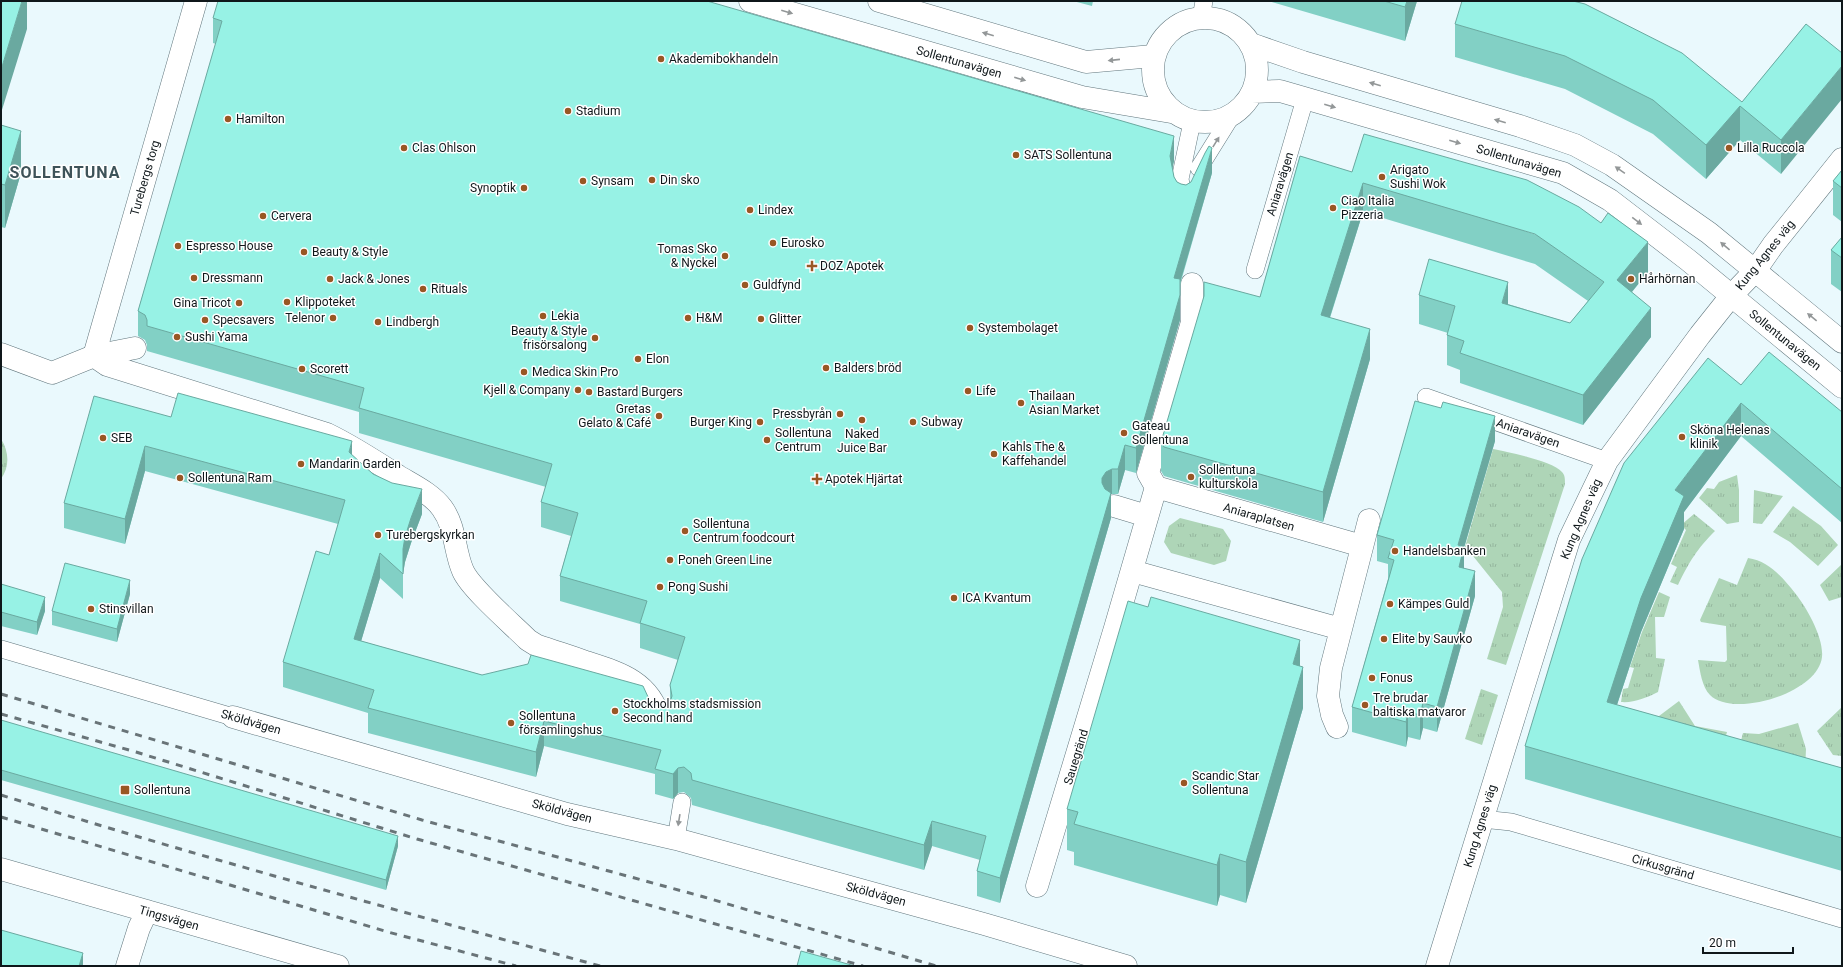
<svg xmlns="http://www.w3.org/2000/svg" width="1843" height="967" font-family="Roboto,sans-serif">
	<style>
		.grass { fill: url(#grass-tufts) }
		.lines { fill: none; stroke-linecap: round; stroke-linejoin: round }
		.lane-casing { stroke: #61767d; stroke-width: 18 }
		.street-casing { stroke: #61767d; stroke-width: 23 }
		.secondary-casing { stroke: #61767d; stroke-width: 23 }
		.lane { stroke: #fff; stroke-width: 17 }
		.street { stroke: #fff; stroke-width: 22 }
		.secondary { stroke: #fff; stroke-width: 22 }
		.rail { stroke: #697478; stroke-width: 3; stroke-dasharray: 7 7; stroke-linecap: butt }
		.wall { fill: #82d0c5 }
		.shaded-wall { fill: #6aa9a0 }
		.building { fill: #97f2e5; stroke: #6aa9a0 }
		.oneway { fill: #939798 }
		.poi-dot { fill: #995724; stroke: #fff; stroke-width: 1.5 }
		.labels { text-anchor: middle; stroke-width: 3; stroke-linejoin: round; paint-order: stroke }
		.poi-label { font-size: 12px; fill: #0f171a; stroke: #fff; text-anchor: start }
		.street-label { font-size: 12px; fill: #0f171a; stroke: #fff }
		.district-label { font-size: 16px; font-weight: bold; letter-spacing: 1px; fill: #3e5359; stroke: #fff }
	</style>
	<defs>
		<pattern id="grass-tufts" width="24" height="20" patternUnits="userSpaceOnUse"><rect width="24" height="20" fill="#aed5b7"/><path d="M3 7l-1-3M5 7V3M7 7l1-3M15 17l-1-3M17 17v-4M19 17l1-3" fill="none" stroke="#94b69d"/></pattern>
	</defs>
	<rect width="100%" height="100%" fill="#eaf9fd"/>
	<!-- grass -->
	<path class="grass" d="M 1,439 C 9,451 10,467 1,479 Z
		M 1493,449 C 1508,452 1553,461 1562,472 C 1565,475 1565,479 1565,484 L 1506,665 L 1487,659 L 1503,607 L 1502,592 L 1473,556 L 1463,554 Z
		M 1737,475 L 1739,490 L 1739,522 L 1727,524 L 1699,498 L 1707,488 L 1714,489 L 1719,482 Z
		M 1754,490 L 1783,496 L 1762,524 L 1753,523 Z
		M 1793,506 L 1821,526 L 1838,545 L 1818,566 L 1790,542 L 1773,532 Z
		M 1694,514 L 1715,531 C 1697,549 1689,562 1678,585 L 1670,582 L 1677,567 L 1671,564 L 1686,530 L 1681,525 Z
		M 1180,518 L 1223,529 L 1231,541 L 1226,561 L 1214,565 L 1171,553 L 1164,542 L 1169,526 Z
		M 1748,558 C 1769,561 1783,578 1795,593 C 1807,608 1824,638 1822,657 C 1818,694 1732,718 1710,695 C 1702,687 1700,671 1698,660 L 1725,662 L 1727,660 L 1726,626 L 1701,622 L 1700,620 L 1719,578 L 1737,585 Z
		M 1842,564 L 1842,597 L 1829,601 L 1820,585 Z
		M 1659,592 L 1670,597 L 1664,617 L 1655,617 L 1656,658 L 1665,659 L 1658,692 C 1646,698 1634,703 1621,702 L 1623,689 L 1628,688 L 1634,668 L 1630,667 L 1642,632 Z
		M 1481,689 L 1498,695 L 1482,745 L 1465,739 Z
		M 1679,701 L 1695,726 L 1727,732 L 1720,757 L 1653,739 L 1659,716 Z
		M 1842,707 L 1842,756 L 1833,755 L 1817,731 Z
		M 1798,723 L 1806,749 L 1805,771 L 1735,764 L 1743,733 L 1759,734 Z"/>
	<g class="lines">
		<defs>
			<path id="lane" d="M 1201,18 L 1204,1
				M 1199,168 L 1232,115
				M 1184,200 L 1180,179 L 1192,122
				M 1255,270 L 1305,99
				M 1426,397 L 1607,461
				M 1,649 L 233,717
				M 1482,819 L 1511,822 L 1842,919
				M 676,839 L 682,802"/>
			<path id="street" d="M 1,354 L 52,373 L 94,356 L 135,348
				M 94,356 L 107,365 L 327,434 C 352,446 375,461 398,476 C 413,485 432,494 442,508 C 456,527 454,551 463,571 C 471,589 513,625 528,640 L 536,645 C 553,651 569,656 586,662 C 620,673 649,681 660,719
				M 94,356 L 196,1
				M 1156,487 L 1362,546
				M 1114,506 L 1147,516
				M 1132,571 L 1341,629
				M 1337,727 L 1332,715 L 1328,696 L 1331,668 L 1369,520
				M 1,869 L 338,966
				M 1037,886 L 1115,628 L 1156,487 L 1148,473 L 1192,322 L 1192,284
				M 127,966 L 139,928 L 147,911
				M 1437,966 L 1569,540 L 1607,461 L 1700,335 L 1731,296 L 1755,271 L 1773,245 L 1842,159"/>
			<path id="secondary" d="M 750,1 L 1082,97 L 1171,112
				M 879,1 L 1086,62 L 1153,56
				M1153 70a52 52 0 1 1 104 0a52 52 0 1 1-104 0Z
				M 1251,44 L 1303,62 L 1520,126 L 1575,145 L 1612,165 L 1709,233 L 1842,342
				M 1252,92 L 1280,91 L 1563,173 L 1610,200 L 1688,260 L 1842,387
				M 233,717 L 567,814 L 676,839 L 984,924 L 1126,966"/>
		</defs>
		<!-- lane casing -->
		<use href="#lane" class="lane-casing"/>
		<!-- street casing -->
		<use href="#street" class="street-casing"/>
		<!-- secondary casing -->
		<use href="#secondary" class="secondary-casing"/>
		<!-- lane -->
		<use href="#lane" class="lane"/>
		<!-- street -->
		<use href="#street" class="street"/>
		<!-- secondary -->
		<use href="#secondary" class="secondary"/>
		<!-- rail -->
		<path class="rail" d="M 1,694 L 422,820 L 704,897 L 936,966
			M 1,714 L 136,752 L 417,839 L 863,966
			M 1,795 C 199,857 400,911 600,966
			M 1,817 L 388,932 L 516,966"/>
	</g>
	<!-- wall -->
	<path class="wall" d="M 1073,1 L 1093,1 L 1092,6 Z
		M 1268,1 L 1417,1 L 1405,41 Z
		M 213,18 L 1174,161 L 1172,168 L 1174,177 L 1177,182 L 1181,184 L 1186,185 L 1212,173 L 1180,285 L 1180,320 L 1136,473 L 1125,470 L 1118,494 L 1111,494 L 1111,518 L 1000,903 L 977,896 L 977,871 L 980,860 L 932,846 L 924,870 L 692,805 L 691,798 L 684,792 L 678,793 L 673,799 L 655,794 L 655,774 L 544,746 L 536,777 L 368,733 L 368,713 L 283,687 L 283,662 L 329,555 L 338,524 L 145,471 L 125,544 L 64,528 L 64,503 L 171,417 L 352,456 L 373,474 L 422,514 L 411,543 L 405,562 L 403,574 L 403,599 L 380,578 L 361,641 L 482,675 L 649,699 L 652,704 L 658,706 L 665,705 L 670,702 L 670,685 L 678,660 L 640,648 L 640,624 L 560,601 L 560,576 L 571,536 L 541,527 L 541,502 L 546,487 L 359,433 L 359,412 L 147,351 L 147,345 L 145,340 L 138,336 L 138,311 L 216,44 L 213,43 Z
		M 1455,24 L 1742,102 L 1806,24 L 1781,174 L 1740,140 L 1706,179 L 1653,134 L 1565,89 L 1455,57 Z
		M 1,125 L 21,173 L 5,228 L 1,227 Z
		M 1300,156 L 1648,272 L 1632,292 L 1651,337 L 1583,425 L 1460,383 L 1460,370 L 1447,365 L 1447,335 L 1448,333 L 1419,324 L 1419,295 L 1508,304 L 1570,323 L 1588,301 L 1535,264 L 1363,212 L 1330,318 L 1370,359 L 1323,522 L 1164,476 L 1161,471 L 1161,442 L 1260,297 Z
		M 1842,170 L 1842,222 L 1833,215 L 1833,181 Z
		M 1842,237 L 1842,292 L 1831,284 L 1831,250 Z
		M 1741,385 L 1842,412 L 1842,523 L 1741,436 L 1684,512 L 1684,529 L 1641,632 L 1617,705 L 1842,768 L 1842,871 L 1525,779 L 1525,746 Z
		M 1441,408 L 1495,441 L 1464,548 L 1464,568 L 1475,596 L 1437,732 L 1423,728 L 1420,740 L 1408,737 L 1406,747 L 1352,732 L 1352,707 L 1388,579 L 1388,564 L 1377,561 L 1377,535 Z
		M 1,584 L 45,611 L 37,635 L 1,626 Z
		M 130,594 L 117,642 L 52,625 L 52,611 Z
		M 1300,666 L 1303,708 L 1246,903 L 1220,895 L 1217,906 L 1074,865 L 1074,852 L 1067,850 L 1067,809 Z
		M 1,720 L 398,846 L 386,890 L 1,780 Z"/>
	<!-- shaded-wall -->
	<path class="shaded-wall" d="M 22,1 L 27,1 L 27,29 L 1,113 L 1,70 Z
		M 1407,1 L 1417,1 L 1405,41 L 1405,7 Z
		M 1842,66 L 1842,99 L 1781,174 L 1781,140 Z
		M 1740,106 L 1740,140 L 1706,179 L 1706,145 Z
		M 21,131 L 21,173 L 5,228 L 5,185 Z
		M 1174,136 L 1174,161 L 1170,181 L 1170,156 Z
		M 1212,148 L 1212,173 L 1174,303 L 1174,278 Z
		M 1363,183 L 1363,212 L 1321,345 L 1321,315 Z
		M 1648,242 L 1648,272 L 1617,310 L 1617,280 Z
		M 1508,282 L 1508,312 L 1502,303 Z
		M 1180,295 L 1180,320 L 1136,473 L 1136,448 Z
		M 1651,308 L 1651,337 L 1583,425 L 1583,395 Z
		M 1370,329 L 1370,359 L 1323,522 L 1323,492 Z
		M 1741,403 L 1741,436 L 1684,512 L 1684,529 L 1641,632 L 1607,735 L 1607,702 L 1675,490 Z
		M 1495,416 L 1495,441 L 1464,548 L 1464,572 L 1459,592 L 1458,545 Z
		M 352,441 L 352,466 L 349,452 Z
		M 1125,445 L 1125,470 L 1118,494 L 1118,469 Z
		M 145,446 L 145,471 L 125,544 L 125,519 Z
		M 1112,469 L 1112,494 L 1111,494 L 1111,518 L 1000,903 L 1000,878 L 1102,503 L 1102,478 L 1106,472 Z
		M 422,489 L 422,514 L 411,543 L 405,562 L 403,574 L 403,599 L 403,549 L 405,537 L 411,518 Z
		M 380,553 L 380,578 L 354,665 L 354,639 Z
		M 1475,571 L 1475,596 L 1437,732 L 1437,707 Z
		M 130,580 L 130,594 L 117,642 L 117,629 Z
		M 45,597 L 45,611 L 37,635 L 37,622 Z
		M 1300,640 L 1300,677 L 1303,667 L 1303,708 L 1246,903 L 1246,862 L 1293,664 Z
		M 1423,703 L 1423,728 L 1420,740 L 1420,715 Z
		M 1408,712 L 1408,737 L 1406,747 L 1406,722 Z
		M 544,721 L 544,746 L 536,777 L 536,752 Z
		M 678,768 L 678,793 L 673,799 L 673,774 Z
		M 932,821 L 932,846 L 924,870 L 924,845 Z
		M 398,836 L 398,846 L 386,890 L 386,880 Z
		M 1220,854 L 1220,895 L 1217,906 L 1217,865 Z
		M 83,953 L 83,966 L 79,966 Z"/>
	<!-- building -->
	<path class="building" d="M 1,1 L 22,1 L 1,70 Z
		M 218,1 L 707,1 L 1174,136 L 1170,156 L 1174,177 L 1177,182 L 1181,184 L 1186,185 L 1191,182 L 1205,153 L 1209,146 L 1212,148 L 1174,278 L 1180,279 L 1180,295 L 1136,448 L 1125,445 L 1118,469 L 1112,469 L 1106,472 L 1102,478 L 1102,483 L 1105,489 L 1111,493 L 1000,878 L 977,871 L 986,836 L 932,821 L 924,845 L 692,780 L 691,773 L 684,767 L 678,768 L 673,774 L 655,769 L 661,750 L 544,721 L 536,752 L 368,708 L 374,690 L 283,662 L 316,551 L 329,555 L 345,500 L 145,446 L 125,519 L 64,503 L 94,396 L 171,417 L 178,393 L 352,441 L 349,452 L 373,474 L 392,483 L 422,489 L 411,518 L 405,537 L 403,549 L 403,574 L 380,553 L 354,639 L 482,675 L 528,664 L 531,655 L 643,686 L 649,699 L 652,704 L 658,706 L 665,705 L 670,702 L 672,696 L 670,685 L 685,637 L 640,623 L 647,601 L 560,576 L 578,513 L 541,502 L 552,464 L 359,408 L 364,388 L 147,326 L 147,320 L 145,315 L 138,311 L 222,21 L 213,18 Z
		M 1384,1 L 1407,1 L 1405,7 Z
		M 1462,1 L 1573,1 L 1585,4 L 1682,53 L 1742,102 L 1806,24 L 1842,53 L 1842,66 L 1781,140 L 1740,106 L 1706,145 L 1653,100 L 1565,56 L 1455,24 Z
		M 1,125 L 21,131 L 5,185 L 1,184 Z
		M 1364,134 L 1527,180 L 1579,207 L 1601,223 L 1608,213 L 1648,242 L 1617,280 L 1651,308 L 1583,395 L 1460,353 L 1464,341 L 1447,335 L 1455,306 L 1419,295 L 1429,259 L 1508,282 L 1502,303 L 1570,323 L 1604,282 L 1535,234 L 1363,183 L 1321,315 L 1370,329 L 1323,492 L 1164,447 L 1161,442 L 1204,296 L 1204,282 L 1260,297 L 1300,156 L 1352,172 Z
		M 1842,170 L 1842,188 L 1833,181 Z
		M 1842,237 L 1842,258 L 1831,250 Z
		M 1769,352 L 1842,412 L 1842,489 L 1741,403 L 1675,490 L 1684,496 L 1641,598 L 1607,702 L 1842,768 L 1842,838 L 1525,746 L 1582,559 L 1624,463 L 1708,358 L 1741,385 Z
		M 1415,401 L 1441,408 L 1443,402 L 1495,416 L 1458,545 L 1464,547 L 1459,567 L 1475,571 L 1437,707 L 1423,703 L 1420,715 L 1408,712 L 1406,722 L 1352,707 L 1394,560 L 1388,558 L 1394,540 L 1377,535 Z
		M 65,563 L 130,580 L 117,629 L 52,611 Z
		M 1,584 L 45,597 L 37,622 L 1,612 Z
		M 1151,597 L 1300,640 L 1293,664 L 1303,667 L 1246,862 L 1220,854 L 1217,865 L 1074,824 L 1078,812 L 1067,809 L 1128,601 L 1148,607 Z
		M 1,720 L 398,836 L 386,880 L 1,770 Z
		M 1,930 L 83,953 L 79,966 L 1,966 Z
		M 801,951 L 855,966 L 797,966 Z"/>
	<!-- one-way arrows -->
	<defs><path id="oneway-solid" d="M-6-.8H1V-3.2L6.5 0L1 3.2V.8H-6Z"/></defs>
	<g class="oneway">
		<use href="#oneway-solid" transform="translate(787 12) rotate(16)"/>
		<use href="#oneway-solid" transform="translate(988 34) rotate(-164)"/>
		<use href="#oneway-solid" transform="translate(1114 60) rotate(174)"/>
		<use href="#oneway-solid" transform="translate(1020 79) rotate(16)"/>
		<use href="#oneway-solid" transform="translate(1375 84) rotate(-164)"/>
		<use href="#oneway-solid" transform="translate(1330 106) rotate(16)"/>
		<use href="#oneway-solid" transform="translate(1500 121) rotate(-164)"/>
		<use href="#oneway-solid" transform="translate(1216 142) rotate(-58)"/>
		<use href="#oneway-solid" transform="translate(1455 142) rotate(16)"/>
		<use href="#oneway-solid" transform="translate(1620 170) rotate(-145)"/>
		<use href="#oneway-solid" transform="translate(1637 221) rotate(37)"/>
		<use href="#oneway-solid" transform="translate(1725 246) rotate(-140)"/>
		<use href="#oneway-solid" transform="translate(1812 317) rotate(-141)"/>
		<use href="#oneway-solid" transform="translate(679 820) rotate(99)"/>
	</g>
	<!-- markers -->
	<g class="poi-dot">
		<circle cx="661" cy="59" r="4"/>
		<circle cx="568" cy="111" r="4"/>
		<circle cx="228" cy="119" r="4"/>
		<circle cx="404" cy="148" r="4"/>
		<circle cx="1729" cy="148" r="4"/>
		<circle cx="1016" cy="155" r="4"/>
		<circle cx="1382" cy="177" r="4"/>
		<circle cx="652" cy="180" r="4"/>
		<circle cx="583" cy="181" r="4"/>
		<circle cx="524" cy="188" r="4"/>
		<circle cx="1333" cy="208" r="4"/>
		<circle cx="750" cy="210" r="4"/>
		<circle cx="263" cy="216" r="4"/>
		<circle cx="773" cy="243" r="4"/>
		<circle cx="178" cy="246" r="4"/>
		<circle cx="304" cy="252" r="4"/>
		<circle cx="725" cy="256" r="4"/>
		<path d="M810 260h4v4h4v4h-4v4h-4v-4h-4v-4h4z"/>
		<circle cx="194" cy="278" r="4"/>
		<circle cx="330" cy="279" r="4"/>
		<circle cx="1631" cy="279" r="4"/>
		<circle cx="745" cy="285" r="4"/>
		<circle cx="423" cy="289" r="4"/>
		<circle cx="287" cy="302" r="4"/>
		<circle cx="239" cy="303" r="4"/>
		<circle cx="543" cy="316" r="4"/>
		<circle cx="333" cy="318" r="4"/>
		<circle cx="688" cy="318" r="4"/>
		<circle cx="761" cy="319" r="4"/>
		<circle cx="205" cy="320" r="4"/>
		<circle cx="378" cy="322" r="4"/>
		<circle cx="970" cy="328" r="4"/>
		<circle cx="177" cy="337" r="4"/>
		<circle cx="595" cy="338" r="4"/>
		<circle cx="638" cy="359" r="4"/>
		<circle cx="826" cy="368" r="4"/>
		<circle cx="302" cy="369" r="4"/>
		<circle cx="524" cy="372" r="4"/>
		<circle cx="578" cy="390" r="4"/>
		<circle cx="968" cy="391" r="4"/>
		<circle cx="589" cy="392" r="4"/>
		<circle cx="1021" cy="403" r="4"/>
		<circle cx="840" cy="414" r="4"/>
		<circle cx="659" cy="416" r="4"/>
		<circle cx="862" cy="420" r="4"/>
		<circle cx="760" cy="422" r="4"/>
		<circle cx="913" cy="422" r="4"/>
		<circle cx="1124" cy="433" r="4"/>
		<circle cx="1682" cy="437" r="4"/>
		<circle cx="103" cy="438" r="4"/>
		<circle cx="767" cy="440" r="4"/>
		<circle cx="994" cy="454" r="4"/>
		<circle cx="301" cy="464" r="4"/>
		<circle cx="1191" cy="477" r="4"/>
		<circle cx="180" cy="478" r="4"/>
		<path d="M815 473h4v4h4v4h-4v4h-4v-4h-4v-4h4z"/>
		<circle cx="685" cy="531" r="4"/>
		<circle cx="378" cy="535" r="4"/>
		<circle cx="1395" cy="551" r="4"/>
		<circle cx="670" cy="560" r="4"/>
		<circle cx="660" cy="587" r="4"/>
		<circle cx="954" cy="598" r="4"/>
		<circle cx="1390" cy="604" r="4"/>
		<circle cx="91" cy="609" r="4"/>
		<circle cx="1384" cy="639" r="4"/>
		<circle cx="1372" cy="678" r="4"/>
		<circle cx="1365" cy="705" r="4"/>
		<circle cx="615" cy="711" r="4"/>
		<circle cx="511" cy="723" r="4"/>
		<circle cx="1184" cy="783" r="4"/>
		<rect x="120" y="785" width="10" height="10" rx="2"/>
	</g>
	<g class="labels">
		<!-- poi labels -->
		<g class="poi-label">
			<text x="669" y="63">Akademibokhandeln</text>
			<text x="576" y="115">Stadium</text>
			<text x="236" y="123">Hamilton</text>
			<text x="412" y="152">Clas Ohlson</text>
			<text x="1737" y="152">Lilla Ruccola</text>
			<text x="1024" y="159">SATS Sollentuna</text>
			<text x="1390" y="174">Arigato<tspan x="1390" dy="14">Sushi Wok</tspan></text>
			<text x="660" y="184">Din sko</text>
			<text x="591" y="185">Synsam</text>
			<text x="516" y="192" text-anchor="end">Synoptik</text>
			<text x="1341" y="205">Ciao Italia<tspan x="1341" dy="14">Pizzeria</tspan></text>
			<text x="758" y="214">Lindex</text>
			<text x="271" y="220">Cervera</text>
			<text x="781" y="247">Eurosko</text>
			<text x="186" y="250">Espresso House</text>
			<text x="717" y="253" text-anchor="end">Tomas Sko<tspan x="717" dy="14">&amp; Nyckel</tspan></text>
			<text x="312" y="256">Beauty &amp; Style</text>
			<text x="820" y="270">DOZ Apotek</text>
			<text x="202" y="282">Dressmann</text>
			<text x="338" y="283">Jack &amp; Jones</text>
			<text x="1639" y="283">Hårhörnan</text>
			<text x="753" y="289">Guldfynd</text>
			<text x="431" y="293">Rituals</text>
			<text x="295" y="306">Klippoteket</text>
			<text x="231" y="307" text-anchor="end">Gina Tricot</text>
			<text x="551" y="320">Lekia</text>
			<text x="325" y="322" text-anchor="end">Telenor</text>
			<text x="696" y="322">H&amp;M</text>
			<text x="769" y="323">Glitter</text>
			<text x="213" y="324">Specsavers</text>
			<text x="386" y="326">Lindbergh</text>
			<text x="978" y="332">Systembolaget</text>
			<text x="587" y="335" text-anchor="end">Beauty &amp; Style<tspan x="587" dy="14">frisörsalong</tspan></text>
			<text x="185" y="341">Sushi Yama</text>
			<text x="646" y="363">Elon</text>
			<text x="834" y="372">Balders bröd</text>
			<text x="310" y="373">Scorett</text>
			<text x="532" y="376">Medica Skin Pro</text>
			<text x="570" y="394" text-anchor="end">Kjell &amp; Company</text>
			<text x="976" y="395">Life</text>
			<text x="597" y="396">Bastard Burgers</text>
			<text x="1029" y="400">Thailaan<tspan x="1029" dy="14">Asian Market</tspan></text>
			<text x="651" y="413" text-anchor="end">Gretas<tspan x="651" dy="14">Gelato &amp; Café</tspan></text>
			<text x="832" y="418" text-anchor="end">Pressbyrån</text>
			<text x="752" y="426" text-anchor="end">Burger King</text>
			<text x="921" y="426">Subway</text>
			<text x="1132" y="430">Gateau<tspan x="1132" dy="14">Sollentuna</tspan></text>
			<text x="1690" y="434">Sköna Helenas<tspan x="1690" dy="14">klinik</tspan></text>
			<text x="775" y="437">Sollentuna<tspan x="775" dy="14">Centrum</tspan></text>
			<text x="862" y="438" text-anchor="middle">Naked<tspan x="862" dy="14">Juice Bar</tspan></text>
			<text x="111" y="442">SEB</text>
			<text x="1002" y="451">Kahls The &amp;<tspan x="1002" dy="14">Kaffehandel</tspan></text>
			<text x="309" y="468">Mandarin Garden</text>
			<text x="1199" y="474">Sollentuna<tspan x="1199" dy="14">kulturskola</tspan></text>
			<text x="188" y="482">Sollentuna Ram</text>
			<text x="825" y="483">Apotek Hjärtat</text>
			<text x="693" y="528">Sollentuna<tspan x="693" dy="14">Centrum foodcourt</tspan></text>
			<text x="386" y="539">Turebergskyrkan</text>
			<text x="1403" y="555">Handelsbanken</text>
			<text x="678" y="564">Poneh Green Line</text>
			<text x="668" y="591">Pong Sushi</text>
			<text x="962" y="602">ICA Kvantum</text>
			<text x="1398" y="608">Kämpes Guld</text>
			<text x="99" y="613">Stinsvillan</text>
			<text x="1392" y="643">Elite by Sauvko</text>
			<text x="1380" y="682">Fonus</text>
			<text x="1373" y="702">Tre brudar<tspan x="1373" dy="14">baltiska matvaror</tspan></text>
			<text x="623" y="708">Stockholms stadsmission<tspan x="623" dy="14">Second hand</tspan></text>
			<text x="519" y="720">Sollentuna<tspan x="519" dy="14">församlingshus</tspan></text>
			<text x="1192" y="780">Scandic Star<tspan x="1192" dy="14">Sollentuna</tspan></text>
			<text x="134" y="794">Sollentuna</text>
		</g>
		<!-- street labels -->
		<g class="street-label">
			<text transform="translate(959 62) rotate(16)" y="4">Sollentunavägen</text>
			<text transform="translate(1519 161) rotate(17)" y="4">Sollentunavägen</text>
			<text transform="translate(145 178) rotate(-74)" y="4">Turebergs torg</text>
			<text transform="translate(1280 184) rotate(-73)" y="4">Aniaravägen</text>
			<text transform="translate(1765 255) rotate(-51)" y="4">Kung Agnes väg</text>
			<text transform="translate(1785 340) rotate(39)" y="4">Sollentunavägen</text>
			<text transform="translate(1528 433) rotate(19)" y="4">Aniaravägen</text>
			<text transform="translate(1259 517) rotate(16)" y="4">Aniaraplatsen</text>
			<text transform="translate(1581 519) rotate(-67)" y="4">Kung Agnes väg</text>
			<text transform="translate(251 722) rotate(16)" y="4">Sköldvägen</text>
			<text transform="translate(1076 757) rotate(-73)" y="4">Sauegränd</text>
			<text transform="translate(562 811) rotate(15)" y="4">Sköldvägen</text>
			<text transform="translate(1480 826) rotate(-73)" y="4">Kung Agnes väg</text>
			<text transform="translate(1663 867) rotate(16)" y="4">Cirkusgränd</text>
			<text transform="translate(876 894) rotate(15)" y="4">Sköldvägen</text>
			<text transform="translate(169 918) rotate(16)" y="4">Tingsvägen</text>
		</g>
		<!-- district labels -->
		<g class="district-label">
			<text x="65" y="178">SOLLENTUNA</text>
		</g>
	</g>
	<!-- border -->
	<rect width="1843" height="967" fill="none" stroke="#0f171a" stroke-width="4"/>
	<!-- scale -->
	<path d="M1703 947v6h90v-6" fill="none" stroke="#0f171a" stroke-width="2"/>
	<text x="1709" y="947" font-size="12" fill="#0f171a" stroke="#ffffff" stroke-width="3" paint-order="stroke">20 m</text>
</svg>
